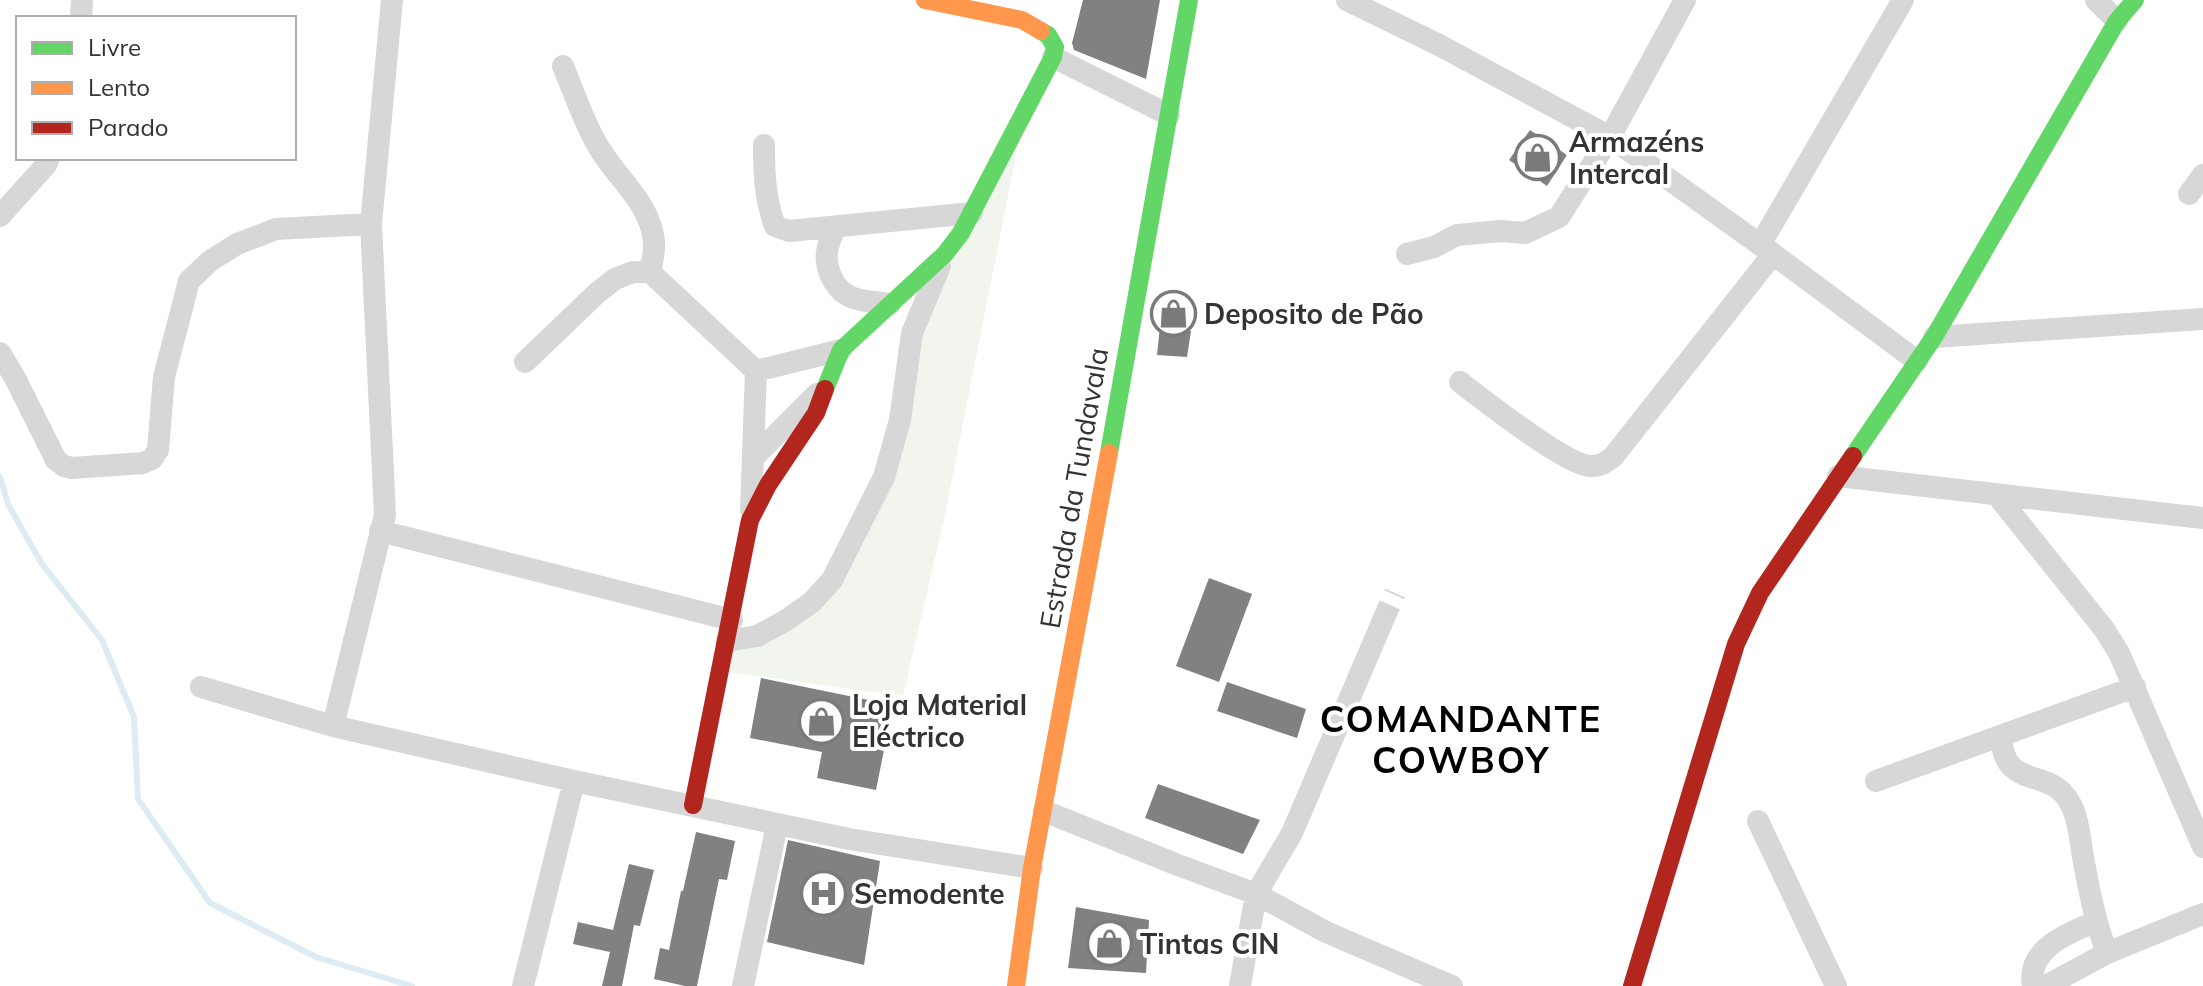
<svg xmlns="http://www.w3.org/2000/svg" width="2203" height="986" font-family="Mulish,sans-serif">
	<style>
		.green { fill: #f1f5ed }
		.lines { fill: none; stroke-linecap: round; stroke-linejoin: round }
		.stream { stroke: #ddebf3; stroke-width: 6 }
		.building { fill: #818181 }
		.street-tunnel { stroke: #d6d6d6; stroke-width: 22; stroke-dasharray: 22 11; stroke-linecap: butt }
		.street { stroke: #d7d7d7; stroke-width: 22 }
		.fast { stroke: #63d668; stroke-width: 18 }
		.slow { stroke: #ff974d; stroke-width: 18 }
		.jam { stroke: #b3261e; stroke-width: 18 }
		.labels { text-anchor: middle; stroke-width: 8; stroke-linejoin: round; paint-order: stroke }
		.poi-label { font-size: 28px; font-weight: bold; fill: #333; stroke: #fff; text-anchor: start }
		.street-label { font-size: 28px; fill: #333; stroke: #fff }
		.district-label { font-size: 36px; font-weight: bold; letter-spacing: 2px; fill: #000; stroke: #fff }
	</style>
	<rect width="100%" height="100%" fill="#fff"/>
	<!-- green -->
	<path class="green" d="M 1020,135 L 943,524 L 903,696 L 727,672 L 730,648 L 844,578 L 914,354 L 935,295 Z"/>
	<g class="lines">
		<!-- stream -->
		<path class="stream" d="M 0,477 L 8,504 L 42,564 L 102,640 L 134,717 L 138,799 L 210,903 L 316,957 L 412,986"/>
	</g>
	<!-- building -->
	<path class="building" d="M 1083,0 L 1160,0 L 1146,79 L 1074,50 L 1072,43 Z
		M 1530,130 L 1567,155 L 1547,186 L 1509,160 Z
		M 1168,299 L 1186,305 L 1178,329 L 1191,331 L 1187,357 L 1157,355 L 1160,326 Z
		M 1209,578 L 1252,594 L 1219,682 L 1176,666 Z
		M 761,678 L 893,705 L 876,790 L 817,778 L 822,752 L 750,738 Z
		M 1227,682 L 1306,709 L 1297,738 L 1217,711 Z
		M 1158,784 L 1260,820 L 1243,854 L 1145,818 Z
		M 696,832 L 735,841 L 727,880 L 719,879 L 697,986 L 685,986 L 654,979 L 660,948 L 669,950 L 681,891 L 683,891 Z
		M 788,840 L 880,861 L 864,965 L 767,942 Z
		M 629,864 L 654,870 L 640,926 L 634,925 L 622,986 L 602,986 L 610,952 L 573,944 L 578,922 L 613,930 Z
		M 1076,907 L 1149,920 L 1146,973 L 1068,968 Z"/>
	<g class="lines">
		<!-- street-tunnel -->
		<path class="street-tunnel" d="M 1381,625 L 1395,593"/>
		<!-- street -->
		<path class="street" d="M 1347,0 L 1439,45 L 1610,137 L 1773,254 L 1917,361
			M 2096,0 L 2117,21
			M 81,18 L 82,0
			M 1053,57 L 1169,115
			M 563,66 C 574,92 583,121 598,146 C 616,178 650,202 654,241 C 655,252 652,262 650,272
			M 764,145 C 764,174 765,199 775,226 L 789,231 L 972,213
			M 2189,194 L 2203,175
			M 0,216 L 46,165 L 49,158
			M 835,227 C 832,235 828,244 827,252 C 825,267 833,287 847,295 C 859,302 877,302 890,304
			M 1760,245 L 1903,0
			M 1407,254 L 1434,247 L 1457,235 L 1501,231 L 1525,233 L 1559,217 L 1610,137 L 1685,0
			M 1934,337 L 2203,319
			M 0,353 L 15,378 L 56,460 L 64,466 L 72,468 L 143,463 L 152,459 L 158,450 L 164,377 L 189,281 L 210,261 L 237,244 L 276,229 L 371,224
			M 525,362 L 597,293 L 615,279 L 633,272 L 650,272 L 756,371 L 751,510
			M 756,371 L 841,350
			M 1460,382 C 1482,399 1566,465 1590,466 C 1600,467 1606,462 1613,457 L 1773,254
			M 753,458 L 817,394
			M 1838,476 L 2203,518
			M 1996,494 L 2104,629 L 2119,653 L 2203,847
			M 380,531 L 732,620
			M 727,641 L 757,636 L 785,621 L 812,602 L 832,580 L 884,477 L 900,420 L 912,333 L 940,266
			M 201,687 L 333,726 L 574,781 L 849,839 L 1032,868
			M 333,726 L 385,515 L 371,224 L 392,0
			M 2001,737 C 2005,793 2050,765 2070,803 C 2079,819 2080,840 2083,857 C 2089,890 2095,921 2107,953
			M 1876,781 L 2135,687
			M 1044,811 L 1178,865 L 1256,894 L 1326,932 L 1452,986
			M 1758,821 L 1836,986
			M 523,986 L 574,781
			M 743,986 L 777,825
			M 1240,986 L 1256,894 L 1292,833 L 1381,625
			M 2033,986 C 2026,949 2068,933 2095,922
			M 2046,986 L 2107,953 L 2203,914"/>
		<!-- fast -->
		<path class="fast" d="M 825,389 L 841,350 L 945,254 L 961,233 L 1053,57 L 1055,47 L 1048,35 L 1041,31
			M 1109,453 L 1189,0
			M 1853,456 L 1934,337 L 2117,21 L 2135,0"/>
		<!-- slow -->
		<path class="slow" d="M 925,0 L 1022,20 L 1041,31
			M 1016,986 L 1032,868 L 1109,453"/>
		<!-- jam -->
		<path class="jam" d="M 693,805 L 750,520 L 768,485 L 816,413 L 825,389
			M 1632,986 L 1736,644 L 1760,593 L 1853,456"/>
	</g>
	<!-- icons -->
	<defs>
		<symbol id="shop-ring" viewBox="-11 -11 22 22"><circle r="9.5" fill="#fff" stroke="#7a7a7a" stroke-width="1.5"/><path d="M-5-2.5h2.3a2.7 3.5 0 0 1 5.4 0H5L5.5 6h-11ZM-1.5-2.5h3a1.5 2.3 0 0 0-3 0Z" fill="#7a7a7a"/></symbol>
		<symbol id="hospital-ring" viewBox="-11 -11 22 22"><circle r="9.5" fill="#fff" stroke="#7a7a7a" stroke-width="1.5"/><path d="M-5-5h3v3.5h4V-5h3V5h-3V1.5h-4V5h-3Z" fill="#7a7a7a"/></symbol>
	</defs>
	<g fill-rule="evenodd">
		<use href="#shop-ring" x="1512" y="132" width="51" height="51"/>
		<use href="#shop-ring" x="1148" y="288" width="51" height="51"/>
		<use href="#shop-ring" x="796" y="696" width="51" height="51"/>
		<use href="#hospital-ring" x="798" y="868" width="51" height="51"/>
		<use href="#shop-ring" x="1084" y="918" width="51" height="51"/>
	</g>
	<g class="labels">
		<!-- poi labels -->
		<g class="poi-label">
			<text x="1569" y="152">Armazéns<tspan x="1569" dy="32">Intercal</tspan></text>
			<text x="1204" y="324">Deposito de Pão</text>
			<text x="852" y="715">Loja Material<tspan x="852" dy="32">Eléctrico</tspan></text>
			<text x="854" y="904">Semodente</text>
			<text x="1140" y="954">Tintas CIN</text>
		</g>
		<!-- street labels -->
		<g class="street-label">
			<text transform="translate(1074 488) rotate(-80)" y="10">Estrada da Tundavala</text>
		</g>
		<!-- district labels -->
		<g class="district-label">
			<text x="1461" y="732">COMANDANTE<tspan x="1461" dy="41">COWBOY</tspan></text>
		</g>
	</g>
	<!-- legend -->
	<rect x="16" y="16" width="280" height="144" fill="#ffffff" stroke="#adadad" stroke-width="2"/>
	<rect x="32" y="42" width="40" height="12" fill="#63d668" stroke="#adadad" stroke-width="2"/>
	<text x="88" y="56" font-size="24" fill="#333333">Livre</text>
	<rect x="32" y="82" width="40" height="12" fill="#ff974d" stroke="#adadad" stroke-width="2"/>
	<text x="88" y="96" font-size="24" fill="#333333">Lento</text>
	<rect x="32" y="122" width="40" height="12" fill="#b3261e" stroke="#adadad" stroke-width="2"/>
	<text x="88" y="136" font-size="24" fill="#333333">Parado</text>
</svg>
